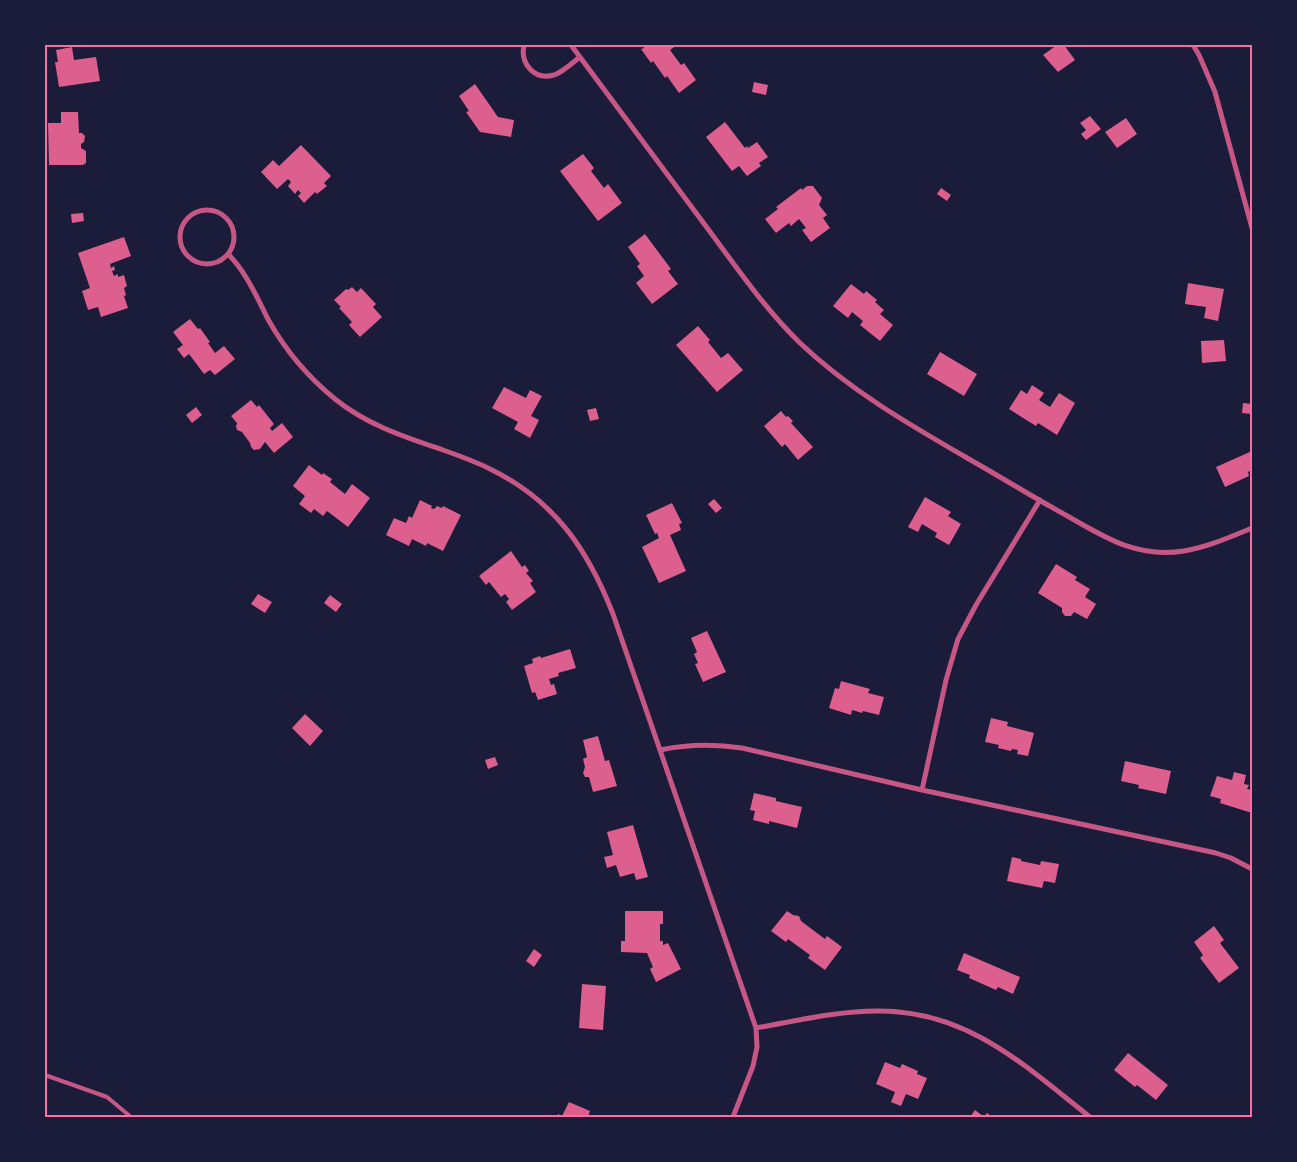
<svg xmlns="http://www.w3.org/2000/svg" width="1297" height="1162" font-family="'Source Serif 4',serif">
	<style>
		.building { fill: #dd5f8e }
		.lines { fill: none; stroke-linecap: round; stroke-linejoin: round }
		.service { stroke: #c65784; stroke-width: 4 }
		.minor { stroke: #c65784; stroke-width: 5 }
		.neatline { fill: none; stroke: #ff6b9d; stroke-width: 2 }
	</style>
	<rect width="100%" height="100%" fill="#1b1b3a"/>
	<!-- building -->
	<path class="building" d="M 642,45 L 677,45 L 670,50 L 681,65 L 684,63 L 696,80 L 679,93 L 667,76 L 665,78 L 653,61 L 651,63 L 641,49 L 644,48 Z
		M 1057,45 L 1064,45 L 1075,60 L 1058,72 L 1043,55 Z
		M 72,47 L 74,60 L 96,57 L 100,81 L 59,87 L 55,62 L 58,62 L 56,50 Z
		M 754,82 L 768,85 L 766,95 L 752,92 Z
		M 475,84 L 498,117 L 514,120 L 511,137 L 480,132 L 466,112 L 469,111 L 459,96 Z
		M 61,112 L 78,112 L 79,133 L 82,133 L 85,136 L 84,142 L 81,144 L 81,148 L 86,151 L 86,163 L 83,165 L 49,165 L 48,123 L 61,123 Z
		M 1090,116 L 1101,129 L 1086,140 L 1081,134 L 1086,130 L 1080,123 Z
		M 1126,118 L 1137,134 L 1117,148 L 1105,132 Z
		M 725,122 L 745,148 L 747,146 L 748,148 L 757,142 L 768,157 L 759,163 L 761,166 L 747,176 L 739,166 L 732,171 L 706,137 Z
		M 301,145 L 331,176 L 324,183 L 327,186 L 317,194 L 315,192 L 304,203 L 298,196 L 301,193 L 298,190 L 295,194 L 288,186 L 291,182 L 288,179 L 277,189 L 261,172 L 273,160 L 279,166 Z
		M 583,154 L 594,168 L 591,171 L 604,188 L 608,184 L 622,203 L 598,221 L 560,171 Z
		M 807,186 L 813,186 L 822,198 L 819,205 L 827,215 L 823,218 L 830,228 L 811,242 L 802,230 L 806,228 L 799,219 L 791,226 L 789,223 L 776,233 L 765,219 L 778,209 L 776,207 L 801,188 L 802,190 Z
		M 941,188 L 951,195 L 947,201 L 937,194 Z
		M 83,213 L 84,221 L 72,223 L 71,214 Z
		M 645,234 L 671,269 L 668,271 L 678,284 L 652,304 L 636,283 L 644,276 L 637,266 L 640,264 L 628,247 Z
		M 124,237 L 131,256 L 110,264 L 111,268 L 114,266 L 115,270 L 112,271 L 114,276 L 118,274 L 118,277 L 124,275 L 127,286 L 124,288 L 126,295 L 124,296 L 128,308 L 101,317 L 98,307 L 88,310 L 82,291 L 90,288 L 78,253 Z
		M 1188,283 L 1224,289 L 1218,321 L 1204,318 L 1206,307 L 1185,304 Z
		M 851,284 L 864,294 L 866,291 L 877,300 L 875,302 L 884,310 L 880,314 L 893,325 L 880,341 L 860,325 L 863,321 L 852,312 L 848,318 L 833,306 Z
		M 352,287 L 357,292 L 361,288 L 376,304 L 373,307 L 382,317 L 360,337 L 349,325 L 352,322 L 339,308 L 341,307 L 334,300 L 346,289 L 348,290 Z
		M 190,319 L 198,329 L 200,328 L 210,342 L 208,343 L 215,353 L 224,346 L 235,359 L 215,375 L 210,370 L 204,374 L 189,354 L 184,358 L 177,349 L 183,345 L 173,332 Z
		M 698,326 L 710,340 L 708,342 L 721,358 L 728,353 L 743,370 L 717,392 L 676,345 Z
		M 1224,340 L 1226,361 L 1202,363 L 1201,341 Z
		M 940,352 L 977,374 L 964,396 L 927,374 Z
		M 1032,385 L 1044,393 L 1039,400 L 1050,407 L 1059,393 L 1075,403 L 1057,435 L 1038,423 L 1036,426 L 1009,409 L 1021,390 L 1027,394 Z
		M 504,387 L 526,398 L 530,390 L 542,396 L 531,416 L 539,420 L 530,438 L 514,429 L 518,422 L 492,408 Z
		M 251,400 L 257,407 L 259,405 L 274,424 L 270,428 L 272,431 L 282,423 L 293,437 L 274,453 L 265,442 L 260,449 L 254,450 L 251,447 L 250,443 L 242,432 L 237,430 L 236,426 L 237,423 L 231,416 Z
		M 1243,403 L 1252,404 L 1252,414 L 1242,413 Z
		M 196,407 L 202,415 L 192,423 L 186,415 Z
		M 596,408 L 599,419 L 590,421 L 587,410 Z
		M 781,411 L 786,417 L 788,416 L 793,421 L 791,423 L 813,447 L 798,460 L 785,444 L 782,447 L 764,426 Z
		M 1252,451 L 1252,470 L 1248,472 L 1249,476 L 1225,487 L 1216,467 Z
		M 309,465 L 322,475 L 323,473 L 332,479 L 330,482 L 345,494 L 352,484 L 370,498 L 348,527 L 327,511 L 323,516 L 314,509 L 311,513 L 299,504 L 305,496 L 293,486 Z
		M 925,497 L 951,512 L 948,516 L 961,524 L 949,545 L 935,537 L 937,533 L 922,524 L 918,532 L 908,527 Z
		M 714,499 L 722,508 L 716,513 L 708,504 Z
		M 420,500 L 432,506 L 431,508 L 434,509 L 437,506 L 442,508 L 443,506 L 461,515 L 443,551 L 427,543 L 426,546 L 412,539 L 409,546 L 386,535 L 394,518 L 406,523 L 409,516 L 412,518 Z
		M 672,503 L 682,523 L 679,524 L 681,530 L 670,535 L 686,571 L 659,583 L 642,547 L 659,538 L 657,533 L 655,534 L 646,515 Z
		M 511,551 L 522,567 L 525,565 L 529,571 L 526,573 L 533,581 L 530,583 L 536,592 L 512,610 L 506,602 L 509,599 L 505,594 L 501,597 L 489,582 L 486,585 L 479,576 Z
		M 1056,564 L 1077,577 L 1075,580 L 1090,589 L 1085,597 L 1096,604 L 1087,619 L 1074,612 L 1071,616 L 1065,616 L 1062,612 L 1062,608 L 1038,593 Z
		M 258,594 L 272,602 L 265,613 L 251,604 Z
		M 330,595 L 342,604 L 336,612 L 324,603 Z
		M 707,631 L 726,672 L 703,682 L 695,664 L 698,663 L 694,654 L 697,652 L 691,638 Z
		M 570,649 L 576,668 L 558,673 L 559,676 L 549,679 L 551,685 L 554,684 L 557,694 L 538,700 L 535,692 L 532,693 L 524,666 L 533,663 L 532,659 L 540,656 L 541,658 Z
		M 841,681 L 870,689 L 868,693 L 884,697 L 879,715 L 863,711 L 862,713 L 852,710 L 851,715 L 829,708 L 835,688 L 839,689 Z
		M 305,714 L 323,731 L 310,746 L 292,728 Z
		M 991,718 L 1008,722 L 1007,726 L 1034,733 L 1028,756 L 1017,754 L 1018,750 L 1012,749 L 1011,751 L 998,748 L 999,745 L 985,742 Z
		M 598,736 L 605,761 L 609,760 L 617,786 L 593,792 L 589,777 L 585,777 L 583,773 L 585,767 L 583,759 L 587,757 L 583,740 Z
		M 495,757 L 498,765 L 488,769 L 485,760 Z
		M 1125,761 L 1171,771 L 1166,794 L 1138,788 L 1139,785 L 1121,781 Z
		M 1234,772 L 1246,775 L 1244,784 L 1249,785 L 1247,789 L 1252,790 L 1252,813 L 1220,803 L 1221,799 L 1210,796 L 1217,776 L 1232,780 Z
		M 754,793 L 776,798 L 776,801 L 802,807 L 797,828 L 769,821 L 769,824 L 753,820 L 755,811 L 750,810 Z
		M 633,825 L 648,877 L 636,880 L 634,873 L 620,877 L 616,865 L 607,868 L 604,857 L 613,855 L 607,832 Z
		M 1012,857 L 1021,859 L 1021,861 L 1040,865 L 1041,861 L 1059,864 L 1055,883 L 1044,881 L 1042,888 L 1007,881 Z
		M 625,911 L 663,911 L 663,924 L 660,924 L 660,941 L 663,941 L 663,945 L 668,943 L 681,969 L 656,982 L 650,969 L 653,967 L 647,953 L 621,952 L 621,941 L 625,941 Z
		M 787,911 L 793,915 L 799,916 L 801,921 L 825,939 L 827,936 L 842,947 L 825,970 L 808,958 L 810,955 L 788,939 L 786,942 L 771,931 Z
		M 1214,926 L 1224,940 L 1220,943 L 1239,968 L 1219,983 L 1200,958 L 1203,955 L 1194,942 Z
		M 534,949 L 542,955 L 534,967 L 526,961 Z
		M 964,953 L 1020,977 L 1013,994 L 998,987 L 996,990 L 969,978 L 970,975 L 957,970 Z
		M 582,984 L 606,986 L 603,1030 L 579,1028 Z
		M 1128,1053 L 1168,1085 L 1156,1100 L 1137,1085 L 1135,1087 L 1114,1070 Z
		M 885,1062 L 900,1068 L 902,1064 L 918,1071 L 917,1074 L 927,1078 L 918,1099 L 906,1094 L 901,1106 L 891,1102 L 895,1092 L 876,1084 Z
		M 569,1102 L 590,1111 L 588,1117 L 557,1117 L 558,1114 L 562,1116 Z
		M 975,1110 L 984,1117 L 987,1113 L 992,1117 L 970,1117 Z"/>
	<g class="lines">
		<!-- service -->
		<path class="service" d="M 45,1075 L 107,1097 L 131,1117"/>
		<!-- minor -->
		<path class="minor" d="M 524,45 C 520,63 534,81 554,75 C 563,72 572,63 580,57
			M 571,45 C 616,105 660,165 705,225 C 735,265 764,308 800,343 C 860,400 934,438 1005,480 C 1027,493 1049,506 1071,518 C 1109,540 1139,558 1184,551 C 1208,547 1230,537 1252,528
			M 1193,45 L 1199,55 L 1215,92 L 1252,228
			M180 237a27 27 0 1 1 54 0a27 27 0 1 1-54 0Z
			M 228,254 C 247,273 257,298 269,321 C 286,351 308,377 335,399 C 367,425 405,437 443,450 C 460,456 477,462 492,470 C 555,501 588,550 613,614 L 756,1028 L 757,1047 L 753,1066 L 733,1117
			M 660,750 C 689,744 714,744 742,748 L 922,790 L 1216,853 L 1231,858 L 1252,869
			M 922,790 L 946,680 L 958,639 L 976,605 L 1040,500
			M 756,1028 C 796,1021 837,1011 877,1011 C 967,1010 1024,1065 1090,1117"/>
	</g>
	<!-- border -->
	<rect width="1297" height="1162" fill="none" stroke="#1b1b3a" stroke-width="92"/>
	<rect x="46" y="46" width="1205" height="1070" class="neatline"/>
</svg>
